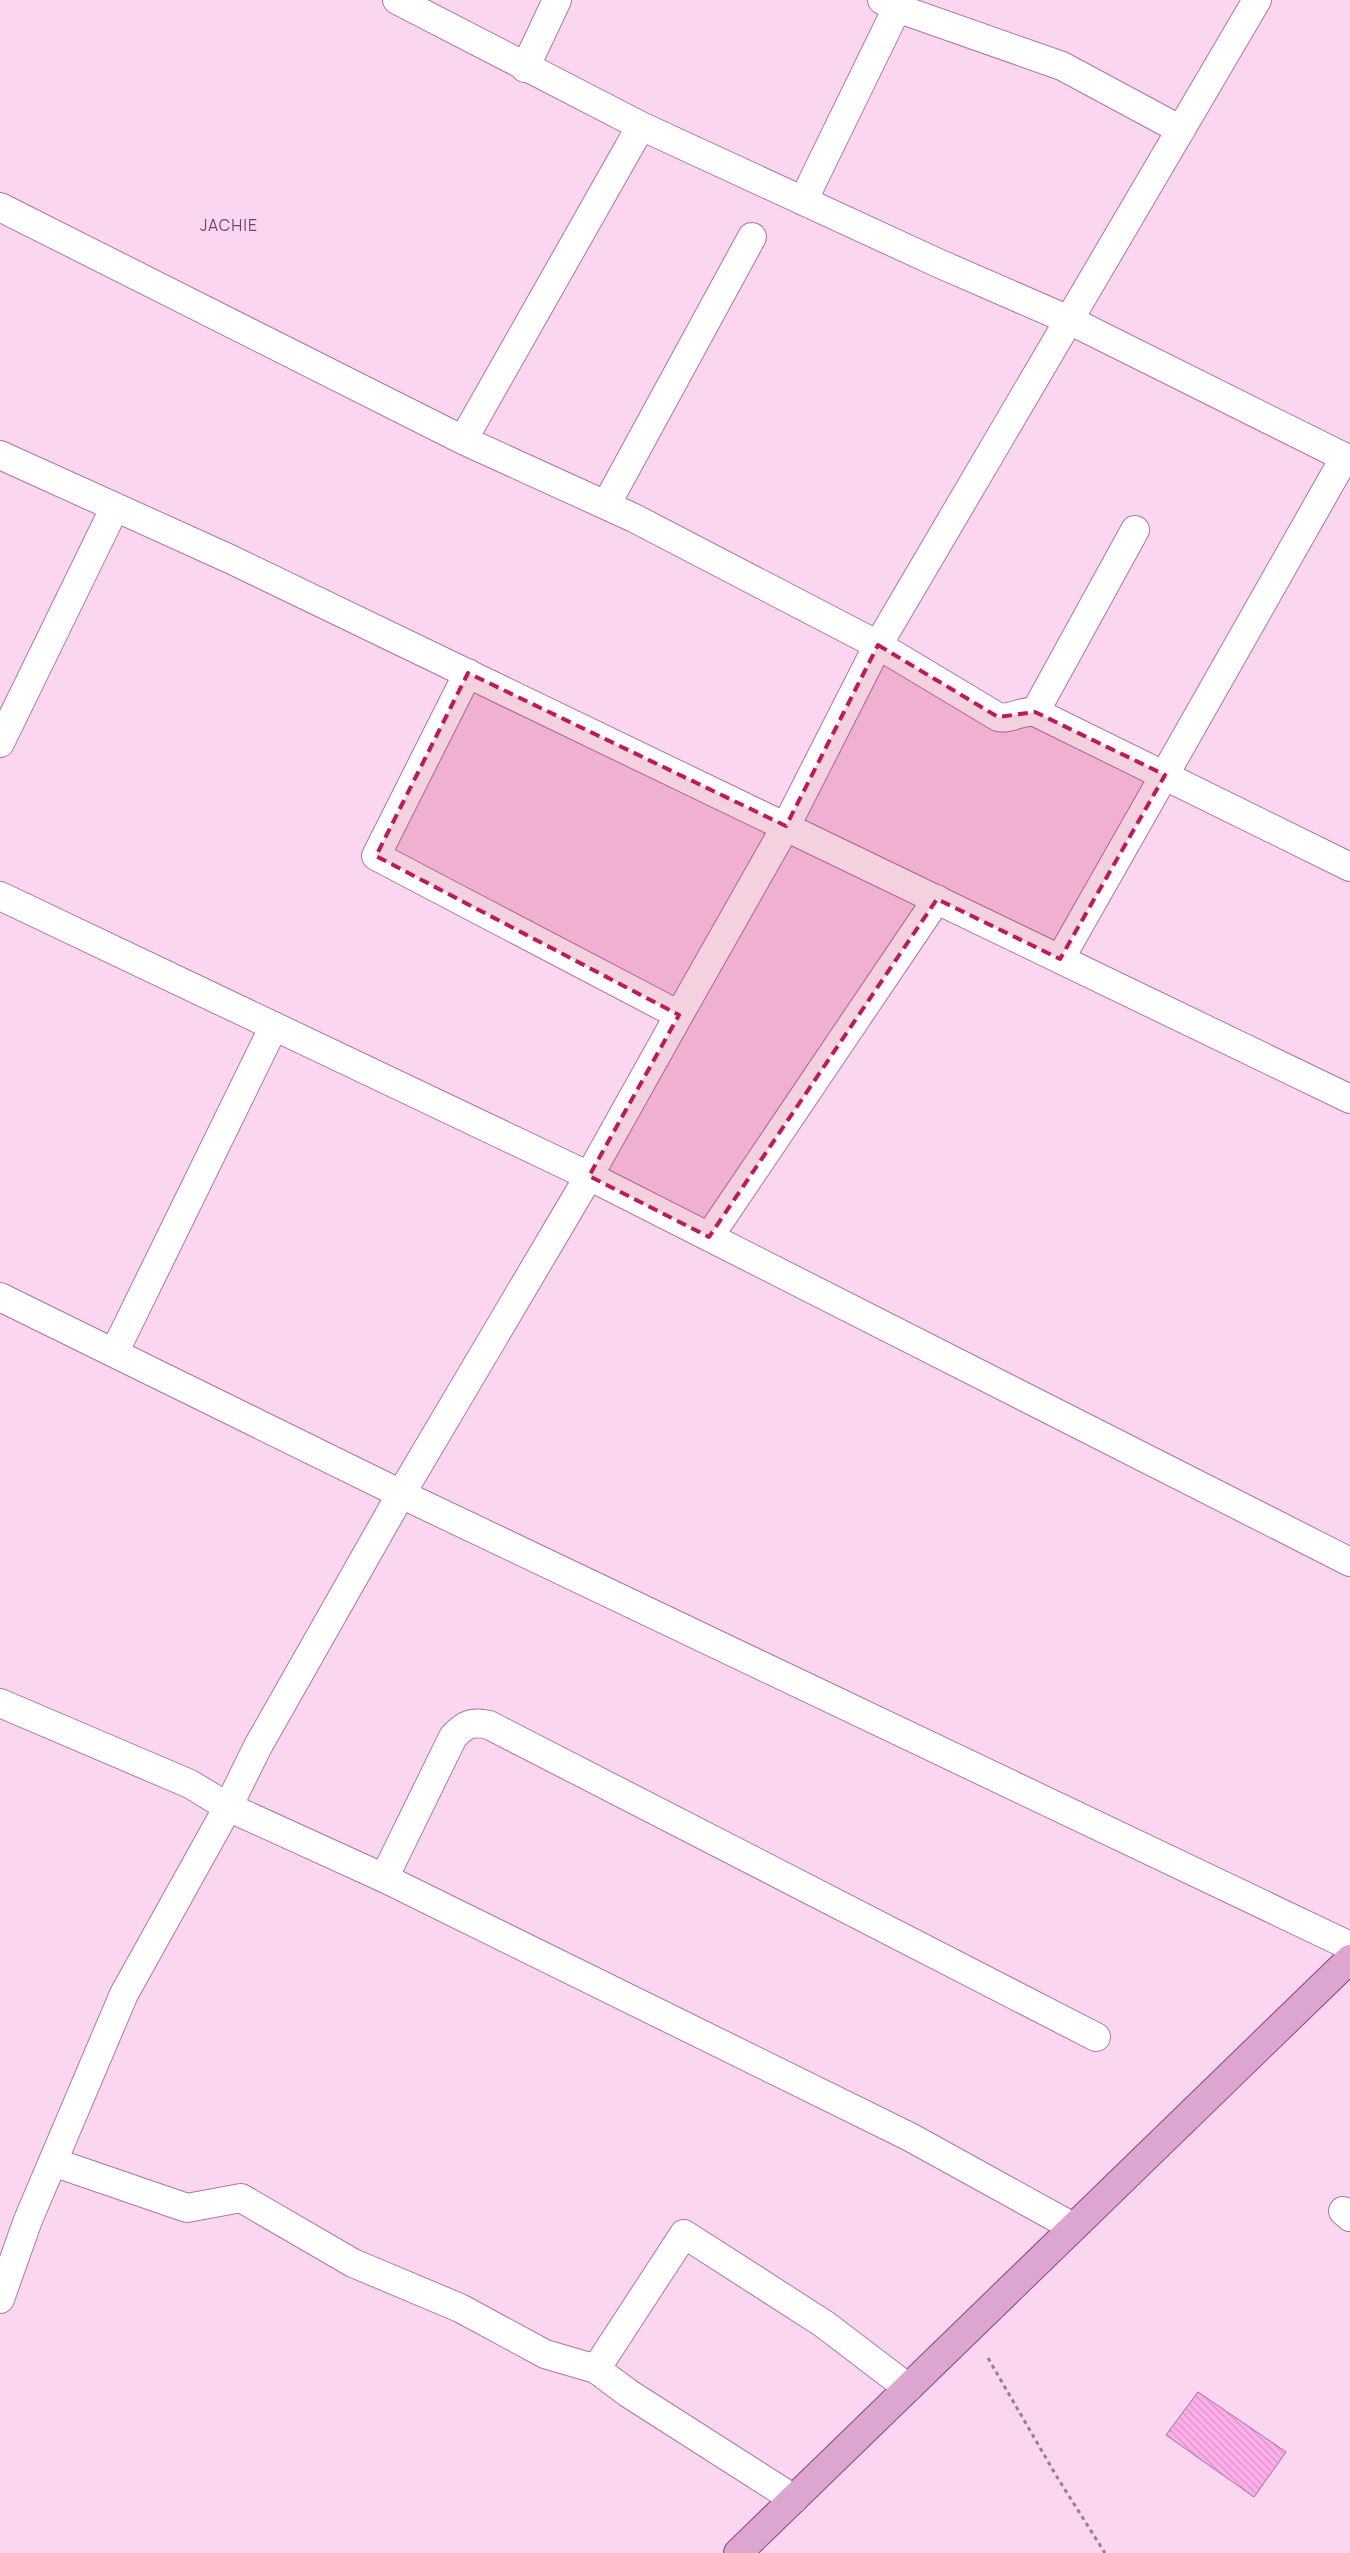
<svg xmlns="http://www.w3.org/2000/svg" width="1350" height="2553" font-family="Manrope,sans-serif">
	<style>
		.building { fill: url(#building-back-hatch); stroke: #a8709a }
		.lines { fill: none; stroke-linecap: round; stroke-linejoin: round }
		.minor-casing { stroke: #af76a1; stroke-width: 30 }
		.major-casing { stroke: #8b497c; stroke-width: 30 }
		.path { stroke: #9a7c93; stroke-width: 3; stroke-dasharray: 4 4; stroke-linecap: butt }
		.minor { stroke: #fff; stroke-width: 28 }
		.major { stroke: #dca6d0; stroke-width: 28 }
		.marked { fill: #c2185b; fill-opacity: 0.2; stroke: #c2185b; stroke-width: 4; stroke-dasharray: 10 6; stroke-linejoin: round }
		.labels { text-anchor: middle; stroke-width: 4; stroke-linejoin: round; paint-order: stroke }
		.quarter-label { font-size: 16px; letter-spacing: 1px; fill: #764169; stroke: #fbd6f1 }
	</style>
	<defs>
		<pattern id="building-back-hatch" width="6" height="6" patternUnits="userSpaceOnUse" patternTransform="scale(1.25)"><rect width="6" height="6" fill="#fdaee9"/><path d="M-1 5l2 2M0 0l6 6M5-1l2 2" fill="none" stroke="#d894c7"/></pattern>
	</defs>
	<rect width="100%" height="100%" fill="#fbd6f1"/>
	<!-- building -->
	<path class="building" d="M 1198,2392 L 1286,2452 L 1254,2497 L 1166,2435 Z"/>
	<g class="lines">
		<defs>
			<path id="minor" d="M 397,0 L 641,126 L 938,263 L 1069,320 L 1350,460
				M 882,0 L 897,8 L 1062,66 L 1181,130
				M 525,68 L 557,0
				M 803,201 L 901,0
				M 0,207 L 463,440 L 634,518 L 878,645 L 998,717 C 1010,720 1022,710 1035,712 L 1350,867
				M 463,440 L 641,126
				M 0,455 L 230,559 L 1350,1099
				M 606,505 L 752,237
				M 468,673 L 376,856 L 679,1015
				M 1035,712 L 1135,530
				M 0,743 L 115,507
				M 0,896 L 589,1176 L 1350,1562
				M 1060,959 L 1345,457
				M 709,1237 L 937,899
				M 0,1297 L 401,1494 L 1350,1946
				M 114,1353 L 274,1026
				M 0,1703 L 190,1784 L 228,1807 L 384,1878 L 910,2137 L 1073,2227
				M 384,1878 L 453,1737 C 465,1724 472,1721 489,1725 L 1096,2037
				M 53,2162 L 187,2208 L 241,2198 L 353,2263 L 460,2308 L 545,2354 L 596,2369 L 628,2393 L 794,2499
				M 1343,2211 L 1350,2217
				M 0,2299 L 28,2220 L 124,1994 L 228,1807 L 258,1746 L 401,1494 L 589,1176 L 679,1015 L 786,826 L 878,645 L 1257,0
				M 596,2369 L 684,2234 L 824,2324 L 908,2388"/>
			<path id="major" d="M 738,2553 L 1350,1959"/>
		</defs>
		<!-- minor casing -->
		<use href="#minor" class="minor-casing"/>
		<!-- major casing -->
		<use href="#major" class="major-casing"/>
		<!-- path -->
		<path class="path" d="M 988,2358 L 1057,2477 L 1105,2553"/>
		<!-- minor -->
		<use href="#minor" class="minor"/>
		<!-- major -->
		<use href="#major" class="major"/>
	</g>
	<!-- marked area -->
	<path class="marked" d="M 878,645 L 998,717 L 1035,712 L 1165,775 L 1060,959 L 937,899 L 709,1237 L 589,1176 L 679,1015 L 376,856 L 468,673 L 786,826 Z"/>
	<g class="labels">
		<!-- quarter labels -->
		<g class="quarter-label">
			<text x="229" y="231">JACHIE</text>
		</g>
	</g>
</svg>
